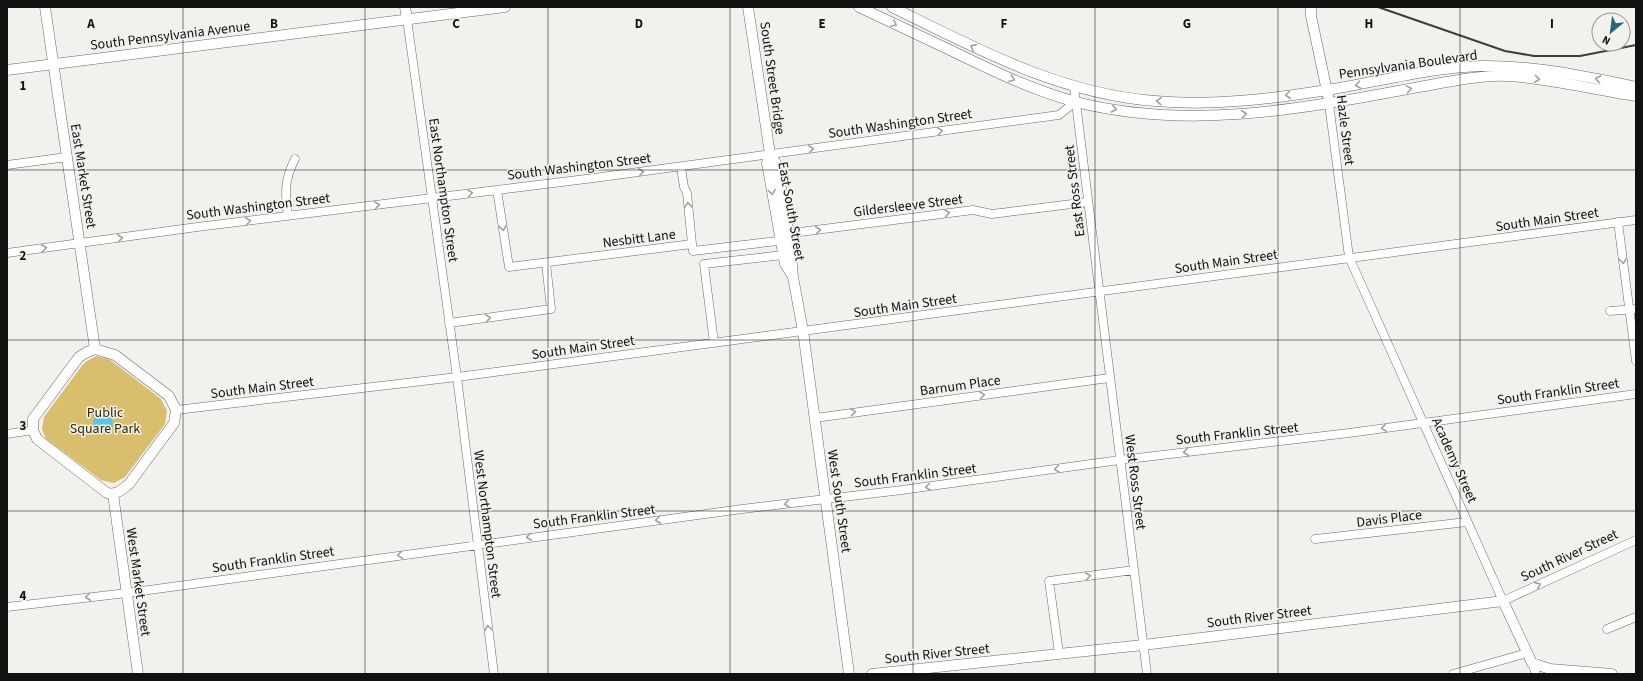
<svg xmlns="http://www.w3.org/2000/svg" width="1643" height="681" font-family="'Source Sans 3',sans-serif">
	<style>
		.green { fill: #d8be6d }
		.water { fill: #5cc4e6 }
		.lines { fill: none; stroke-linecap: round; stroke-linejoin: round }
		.minor-casing { stroke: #696864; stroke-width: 9 }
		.major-casing { stroke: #696864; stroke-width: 11 }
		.minor { stroke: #fff; stroke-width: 8 }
		.major { stroke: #fff; stroke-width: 10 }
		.rail { stroke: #3f3e3d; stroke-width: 2 }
		.oneway { stroke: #a0a09f }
		.grid { fill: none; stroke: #121110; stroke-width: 1; stroke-opacity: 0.55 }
		.labels { text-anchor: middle; stroke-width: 3; stroke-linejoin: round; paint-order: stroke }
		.street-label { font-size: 14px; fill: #121110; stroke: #f2f1ed }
		.park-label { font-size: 14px; fill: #332803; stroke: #f2f1ed }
		.grid-label { font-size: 13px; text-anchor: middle; font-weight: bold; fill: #121110; stroke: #f2f1ed; stroke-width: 3; stroke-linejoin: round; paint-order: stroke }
	</style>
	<rect width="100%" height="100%" fill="#f2f1ed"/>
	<!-- green -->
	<path class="green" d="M 96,356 L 109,359 L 161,399 L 167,411 L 165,424 L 125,477 L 114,483 L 101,480 L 46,439 L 42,429 L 44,417 L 84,363 Z"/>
	<!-- water -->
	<path class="water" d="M93 423a10 10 0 1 1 20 0a10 10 0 1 1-20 0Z"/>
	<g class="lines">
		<defs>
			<path id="minor" d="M 407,19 L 457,377 L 494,674
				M 1074,87 L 1147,674
				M 1329,104 L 1349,257 L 1503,601 L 1636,540
				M 7,165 L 67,157
				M 681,167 L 684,187 L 687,193 L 692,244
				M 497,190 L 509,267 L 692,244 L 693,251 L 786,240
				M 288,216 C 285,193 284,180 295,159
				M 1618,222 L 1636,361
				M 784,234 L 973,210 L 992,214 L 1088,202
				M 7,253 L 197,227 L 594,178 L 1059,115 L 1076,101
				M 1610,311 L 1636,309
				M 449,323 L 551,309 L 546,263
				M 714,343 L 704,264 L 783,255
				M 176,410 L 457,377 L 1636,220
				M 815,418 L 1109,378
				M 7,434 L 33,430
				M 1315,539 L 1467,522
				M 7,607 L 127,593 L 742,509 L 902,490 L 1120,460 L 1349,433 L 1636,394
				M 1607,629 L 1636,617
				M 1059,653 L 1049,581 L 1134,570
				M 1532,663 L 1536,674
				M 1453,674 L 1527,653"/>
			<path id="major" d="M 45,7 L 95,349
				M 405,7 L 407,19
				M 748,7 L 770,154 L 777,165 L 789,234 L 793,277 L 803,331 L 849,674
				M 859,7 C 889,21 920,36 950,50 C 991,70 1032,90 1076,102 C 1207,135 1335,101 1464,79 C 1479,77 1493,75 1507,76 C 1551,78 1593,90 1636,96
				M 892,7 C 975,48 1060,94 1155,101 C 1212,106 1271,99 1327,90 C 1378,82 1428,68 1480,66 C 1533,65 1584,76 1636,87
				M 1311,7 L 1311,16 L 1328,96
				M 7,70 L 505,7
				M 770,154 L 767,163 L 785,264 L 792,275
				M 95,349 L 115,355 L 169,396 L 176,410 L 174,423 L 129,484 C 121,490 117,495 107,493 L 37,439 L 33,430 L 33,419 L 79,357 L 87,352 Z
				M 113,494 L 138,674
				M 872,674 L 1143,645 L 1503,601 L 1532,663 L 1550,669 L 1612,674"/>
		</defs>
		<!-- minor casing -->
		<use href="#minor" class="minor-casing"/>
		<!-- major casing -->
		<use href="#major" class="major-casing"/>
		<!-- minor -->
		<use href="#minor" class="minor"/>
		<!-- major -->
		<use href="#major" class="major"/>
		<!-- rail -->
		<path class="rail" d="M 1378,7 L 1505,51 L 1534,56 L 1580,56 L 1636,45"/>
	</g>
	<!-- one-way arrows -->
	<defs><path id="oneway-chevron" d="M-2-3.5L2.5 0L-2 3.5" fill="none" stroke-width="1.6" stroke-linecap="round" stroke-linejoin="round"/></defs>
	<g class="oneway">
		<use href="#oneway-chevron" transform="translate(894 24) rotate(25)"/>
		<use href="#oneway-chevron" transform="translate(973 47) rotate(-154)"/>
		<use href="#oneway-chevron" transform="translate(1012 79) rotate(22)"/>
		<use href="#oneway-chevron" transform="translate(1537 79) rotate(6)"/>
		<use href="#oneway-chevron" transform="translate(1598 79) rotate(-169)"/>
		<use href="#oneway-chevron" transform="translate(1358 85) rotate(170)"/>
		<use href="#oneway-chevron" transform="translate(1409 89) rotate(-10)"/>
		<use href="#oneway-chevron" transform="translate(1288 95) rotate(173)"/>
		<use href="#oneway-chevron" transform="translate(1159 101) rotate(-177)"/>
		<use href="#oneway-chevron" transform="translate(1114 109) rotate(12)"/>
		<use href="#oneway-chevron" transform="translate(1244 114) rotate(-6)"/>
		<use href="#oneway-chevron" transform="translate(940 131) rotate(-7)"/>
		<use href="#oneway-chevron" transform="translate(811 149) rotate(-8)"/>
		<use href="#oneway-chevron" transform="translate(641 172) rotate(-7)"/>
		<use href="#oneway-chevron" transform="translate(772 192) rotate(80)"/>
		<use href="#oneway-chevron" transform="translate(470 193) rotate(-7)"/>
		<use href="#oneway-chevron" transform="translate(377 205) rotate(-8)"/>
		<use href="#oneway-chevron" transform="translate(688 205) rotate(-96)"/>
		<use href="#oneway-chevron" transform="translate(947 213) rotate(-7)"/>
		<use href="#oneway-chevron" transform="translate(248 221) rotate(-7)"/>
		<use href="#oneway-chevron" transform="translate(503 228) rotate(81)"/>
		<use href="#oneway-chevron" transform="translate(818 230) rotate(-7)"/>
		<use href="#oneway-chevron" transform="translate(120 238) rotate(-8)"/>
		<use href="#oneway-chevron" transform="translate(44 248) rotate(-7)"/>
		<use href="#oneway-chevron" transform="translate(1623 261) rotate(82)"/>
		<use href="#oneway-chevron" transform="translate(488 318) rotate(-8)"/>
		<use href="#oneway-chevron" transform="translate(982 395) rotate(-8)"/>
		<use href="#oneway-chevron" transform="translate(853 412) rotate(-8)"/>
		<use href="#oneway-chevron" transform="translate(1384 428) rotate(172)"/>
		<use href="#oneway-chevron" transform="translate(1186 452) rotate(173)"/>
		<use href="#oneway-chevron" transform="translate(1057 469) rotate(172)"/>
		<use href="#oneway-chevron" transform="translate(928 487) rotate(172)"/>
		<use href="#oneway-chevron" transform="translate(787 504) rotate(173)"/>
		<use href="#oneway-chevron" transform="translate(658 520) rotate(173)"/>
		<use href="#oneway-chevron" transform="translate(529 537) rotate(173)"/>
		<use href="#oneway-chevron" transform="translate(400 555) rotate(172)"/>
		<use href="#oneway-chevron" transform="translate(1088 576) rotate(-7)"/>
		<use href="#oneway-chevron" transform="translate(1538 585) rotate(-24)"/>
		<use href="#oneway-chevron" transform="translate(88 597) rotate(173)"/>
		<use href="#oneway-chevron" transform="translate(488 628) rotate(-97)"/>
	</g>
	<!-- grid -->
	<path class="grid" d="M 183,7 L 183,674M 365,7 L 365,674M 548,7 L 548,674M 730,7 L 730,674M 913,7 L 913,674M 1095,7 L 1095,674M 1278,7 L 1278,674M 1460,7 L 1460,674M 7,170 L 1636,170M 7,340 L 1636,340M 7,511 L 1636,511"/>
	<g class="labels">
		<!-- street labels -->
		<g class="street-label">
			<text transform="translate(170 35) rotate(-7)" y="5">South Pennsylvania Avenue</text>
			<text transform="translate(1408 64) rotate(-8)" y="5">Pennsylvania Boulevard</text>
			<text transform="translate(773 78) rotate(82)" y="5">South Street Bridge</text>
			<text transform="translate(900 123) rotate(-8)" y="5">South Washington Street</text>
			<text transform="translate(1346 130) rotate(83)" y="5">Hazle Street</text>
			<text transform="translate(579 166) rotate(-7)" y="5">South Washington Street</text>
			<text transform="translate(84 176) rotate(81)" y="5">East Market Street</text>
			<text transform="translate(444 190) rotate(82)" y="5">East Northampton Street</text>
			<text transform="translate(1074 191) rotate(-97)" y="5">East Ross Street</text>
			<text transform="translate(908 205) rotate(-7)" y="5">Gildersleeve Street</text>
			<text transform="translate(258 206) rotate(-7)" y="5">South Washington Street</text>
			<text transform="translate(792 211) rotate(80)" y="5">East South Street</text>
			<text transform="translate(1547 219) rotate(-8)" y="5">South Main Street</text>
			<text transform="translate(639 238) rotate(-7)" y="5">Nesbitt Lane</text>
			<text transform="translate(1226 261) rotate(-8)" y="5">South Main Street</text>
			<text transform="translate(905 305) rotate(-8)" y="5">South Main Street</text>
			<text transform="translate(583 347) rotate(-8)" y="5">South Main Street</text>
			<text transform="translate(960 385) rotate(-8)" y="5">Barnum Place</text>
			<text transform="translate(262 387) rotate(-7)" y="5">South Main Street</text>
			<text transform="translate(1558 391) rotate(-8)" y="5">South Franklin Street</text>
			<text transform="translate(1237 433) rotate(-6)" y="5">South Franklin Street</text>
			<text transform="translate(1455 460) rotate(66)" y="5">Academy Street</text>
			<text transform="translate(915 475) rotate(-7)" y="5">South Franklin Street</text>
			<text transform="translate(1136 482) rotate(83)" y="5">West Ross Street</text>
			<text transform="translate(840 501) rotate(82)" y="5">West South Street</text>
			<text transform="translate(594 516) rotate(-7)" y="5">South Franklin Street</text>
			<text transform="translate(1389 518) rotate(-7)" y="5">Davis Place</text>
			<text transform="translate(488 524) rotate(83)" y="5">West Northampton Street</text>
			<text transform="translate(1569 555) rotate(-25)" y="5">South River Street</text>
			<text transform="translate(273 559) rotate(-8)" y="5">South Franklin Street</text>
			<text transform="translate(139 582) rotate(82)" y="5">West Market Street</text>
			<text transform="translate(1259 616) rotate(-7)" y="5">South River Street</text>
			<text transform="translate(937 653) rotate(-6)" y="5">South River Street</text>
		</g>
		<!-- park labels -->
		<g class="park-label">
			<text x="105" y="417">Public<tspan x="105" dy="16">Square Park</tspan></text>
		</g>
	</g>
	<g class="grid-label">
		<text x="91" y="28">A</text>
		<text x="274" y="28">B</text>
		<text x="456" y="28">C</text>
		<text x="639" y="28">D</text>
		<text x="822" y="28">E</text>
		<text x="1004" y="28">F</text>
		<text x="1187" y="28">G</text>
		<text x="1369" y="28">H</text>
		<text x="1552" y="28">I</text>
		<text x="23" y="90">1</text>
		<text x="23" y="260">2</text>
		<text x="23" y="430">3</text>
		<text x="23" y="600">4</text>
	</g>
	<!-- border -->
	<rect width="1643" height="681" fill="none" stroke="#121110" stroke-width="16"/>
	<!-- north arrow -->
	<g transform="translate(1611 32) rotate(209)"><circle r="19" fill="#f2f1ed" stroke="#989795"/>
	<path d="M0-3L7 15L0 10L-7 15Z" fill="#28687d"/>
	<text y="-6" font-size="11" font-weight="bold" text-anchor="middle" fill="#121110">N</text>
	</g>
</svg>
